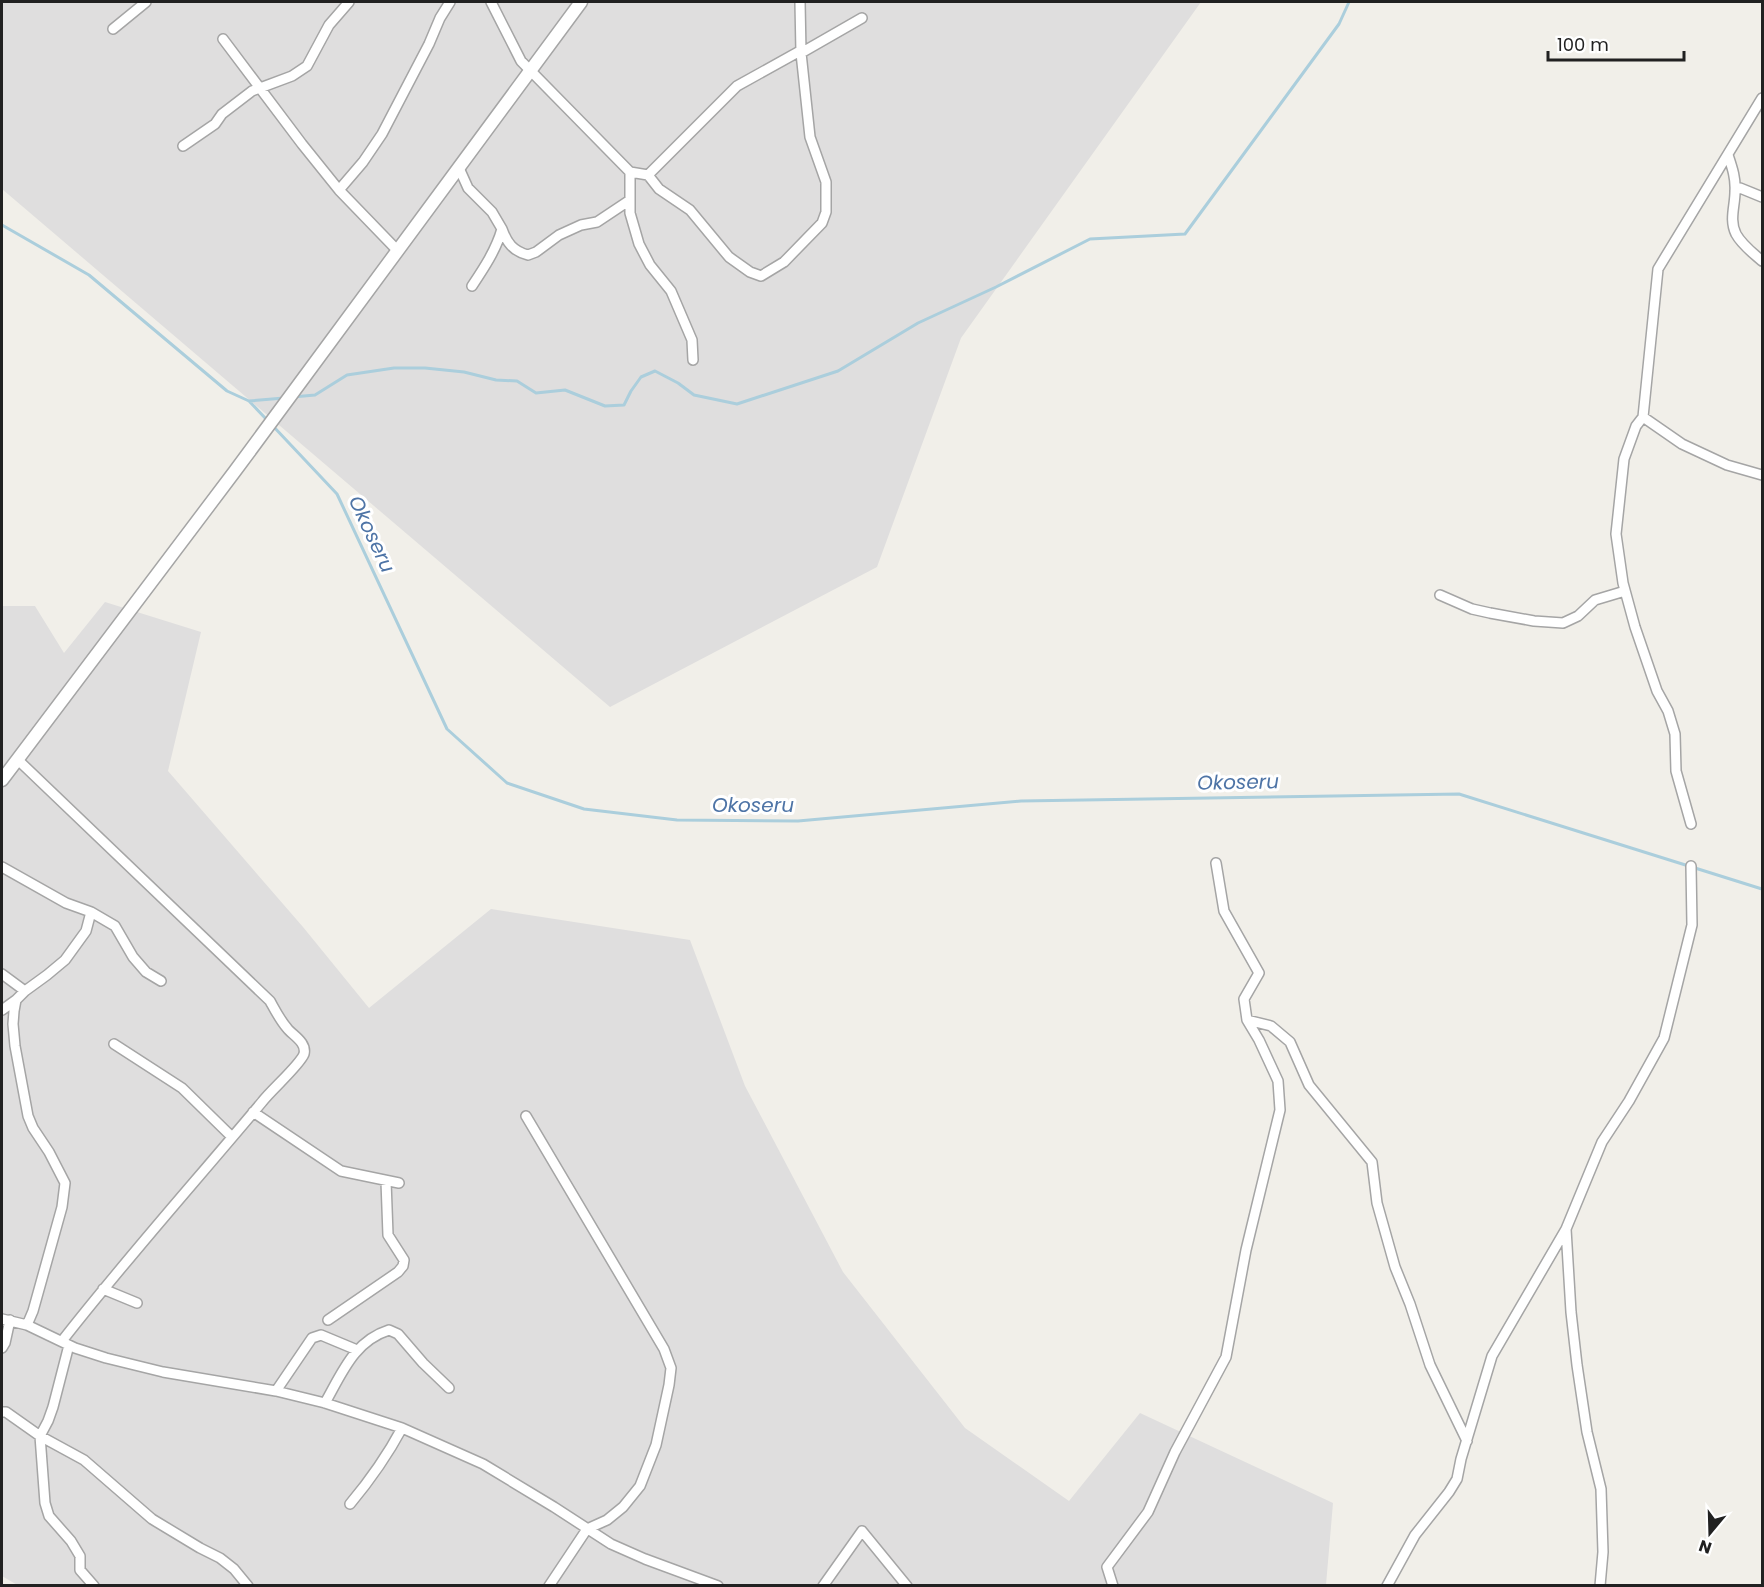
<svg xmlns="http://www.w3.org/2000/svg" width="1764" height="1587" font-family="Poppins,sans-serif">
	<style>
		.residential { fill: #dfdede }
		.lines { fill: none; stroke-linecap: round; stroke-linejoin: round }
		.stream { stroke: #abcedc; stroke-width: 3 }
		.minor-casing { stroke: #a5a5a5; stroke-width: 12 }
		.tertiary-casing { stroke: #a5a5a5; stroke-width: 15 }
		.minor { stroke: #fff; stroke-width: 9 }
		.tertiary { stroke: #fff; stroke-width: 12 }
		.labels { text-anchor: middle; stroke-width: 6; stroke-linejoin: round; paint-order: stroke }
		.water-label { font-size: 20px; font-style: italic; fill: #4e74a6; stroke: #fff }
	</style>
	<rect width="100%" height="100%" fill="#f1efe9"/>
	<!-- residential -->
	<path class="residential" d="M 2,2 L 1201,2 L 961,338 L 877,567 L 610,707 L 2,189 Z
		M 105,602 L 201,632 L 168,771 L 303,927 L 369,1008 L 491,909 L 690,940 L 745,1086 L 843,1272 L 965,1428 L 1069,1501 L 1140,1413 L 1333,1503 L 1326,1585 L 19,1586 L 2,1576 L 2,606 L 35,606 L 64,653 Z"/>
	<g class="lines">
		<!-- stream -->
		<path class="stream" d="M 2,225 L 89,275 L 227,391 L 249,401 L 267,420
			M 293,397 L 315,395 L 347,375 L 394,368 L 425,368 L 464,372 L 496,380 L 517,381 L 536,393 L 565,390 L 605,406 L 624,405 L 631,391 L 641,377 L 655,371 L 678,383 L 694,395 L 737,404 L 838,371 L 918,323 L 996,287 L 1090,239 L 1185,234 L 1339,24 L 1349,2
			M 249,401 L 284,398
			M 272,425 L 337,494 L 447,729 L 507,783 L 584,809 L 677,820 L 798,821 L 1021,801 L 1459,794 L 1762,889"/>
		<defs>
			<path id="minor" d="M 491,2 L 521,61 L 630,172 L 648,175 L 659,189 L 690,210 L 729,257 L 750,272 L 761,276 L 784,262 L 822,223 L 826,212 L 826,182 L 810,137 L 801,53 L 800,2
				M 113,29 L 146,2
				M 223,39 L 302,144 L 339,190 L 397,250
				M 183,146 L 215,124 L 222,114 L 252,91 L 292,76 L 307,66 L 329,25 L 349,2
				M 1728,155 C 1732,167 1736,178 1735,192 C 1735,206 1729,220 1736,234 C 1742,245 1753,253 1762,261
				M 459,168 L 468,188 L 492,212 L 502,229 C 496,250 484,268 472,286
				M 630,172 L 630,213 L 639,244 L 650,265 L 671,291 L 692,340 L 693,360
				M 648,175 L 737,86 L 800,51 L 801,53 L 862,18
				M 339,190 L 363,162 L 382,134 L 429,44 L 440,18 L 450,2
				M 1735,191 L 1740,188 L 1762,197
				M 502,229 C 507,243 513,251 528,255 L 536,252 L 559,235 L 581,225 L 597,222 L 630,200
				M 1643,417 L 1682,444 L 1727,465 L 1762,475
				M 1440,595 L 1472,609 L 1490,613 L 1534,621 L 1563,623 L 1578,616 L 1595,600 L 1625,591
				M 17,759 L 270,1001 C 275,1010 280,1020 287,1028 C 292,1035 307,1042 304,1054 C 300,1065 270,1091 262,1102 C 195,1182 126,1259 62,1341
				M 1691,824 L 1676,771 L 1675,734 L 1668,711 L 1657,691 L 1635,627 L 1623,583 L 1616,534 L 1624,459 L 1636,426 L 1643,417 L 1658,269 L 1762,98
				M 2,867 L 66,903 L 91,912 L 115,926 L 133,957 L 146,972 L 161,981
				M 2,974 L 25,991
				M 2,1010 L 16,1000
				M 1247,1020 L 1271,1026 L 1290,1042 L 1309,1085 L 1372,1162 L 1377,1203 L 1395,1267 L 1410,1304 L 1430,1365 L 1467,1441
				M 114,1044 L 182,1088 L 232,1137
				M 253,1112 L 341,1171 L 399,1183
				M 526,1116 L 664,1349 L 671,1368 L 669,1385 L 656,1445 L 640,1486 L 623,1507 L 607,1520 L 587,1529 L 549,1586
				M 1566,1229 L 1571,1312 L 1577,1365 L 1587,1432 L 1601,1489 L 1603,1552 L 1600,1586
				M 103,1289 L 137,1303
				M 2,1319 L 27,1325 L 75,1348 L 106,1358 L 163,1372 L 276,1391 L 325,1403 L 402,1428 L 483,1464 L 554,1507 L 611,1544 L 645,1559 L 718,1586
				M 328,1320 L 398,1272 L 403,1266 L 404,1260 L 388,1235 L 386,1181
				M 27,1325 L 33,1311 L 62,1207 L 65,1183 L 49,1152 L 33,1128 L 28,1116 L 15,1046 L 13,1024 L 14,1011 L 16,1000 L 25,991 L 47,975 L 65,960 L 86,931 L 91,912
				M 69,1345 L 53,1407 L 48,1421 L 40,1436 L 45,1503 L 49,1516 L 71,1541 L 80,1556 L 80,1570 L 94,1586
				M 2,1348 L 5,1343 L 10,1320
				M 276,1391 L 312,1338 L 321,1335 L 357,1350
				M 325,1403 C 342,1373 354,1341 389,1330 L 398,1334 L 423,1363 L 449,1388
				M 2,1412 L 6,1412 L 40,1436 L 84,1460 L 152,1519 L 200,1548 L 220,1558 L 234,1569 L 248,1586
				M 350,1504 C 370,1480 387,1456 402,1428
				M 823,1586 L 862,1531 L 907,1586
				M 1113,1586 L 1107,1567 L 1148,1512 L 1175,1452 L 1226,1357 L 1246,1250 L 1280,1110 L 1278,1081 L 1259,1040 L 1247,1020 L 1244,999 L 1259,973 L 1224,911 L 1216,863
				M 1387,1586 L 1415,1535 L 1449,1492 L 1457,1479 L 1461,1459 L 1492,1356 L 1566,1229 L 1602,1142 L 1629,1101 L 1664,1038 L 1692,925 L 1691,866"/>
			<path id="tertiary" d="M 2,780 L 235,471 L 581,2"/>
		</defs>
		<!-- minor casing -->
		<use href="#minor" class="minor-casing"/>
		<!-- tertiary casing -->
		<use href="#tertiary" class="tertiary-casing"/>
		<!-- minor -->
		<use href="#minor" class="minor"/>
		<!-- tertiary -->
		<use href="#tertiary" class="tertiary"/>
	</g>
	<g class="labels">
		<!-- water labels -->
		<g class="water-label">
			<text transform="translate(372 534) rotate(65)" y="7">Okoseru</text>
			<text transform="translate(1238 782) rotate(-1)" y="7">Okoseru</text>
			<text x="753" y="812">Okoseru</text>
		</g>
	</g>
	<!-- border -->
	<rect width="1764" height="1587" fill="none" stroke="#212121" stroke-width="6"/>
	<!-- north arrow -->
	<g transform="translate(1710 1533) rotate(199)" stroke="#ffffff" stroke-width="4.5" paint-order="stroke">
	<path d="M0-4.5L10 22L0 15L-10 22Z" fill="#212121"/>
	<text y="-9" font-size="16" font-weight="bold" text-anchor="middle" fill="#212121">N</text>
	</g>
	<!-- scale -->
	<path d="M1548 51v9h136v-9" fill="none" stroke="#212121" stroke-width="3"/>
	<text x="1557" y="51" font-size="18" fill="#212121" stroke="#ffffff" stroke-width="4.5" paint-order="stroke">100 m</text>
</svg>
